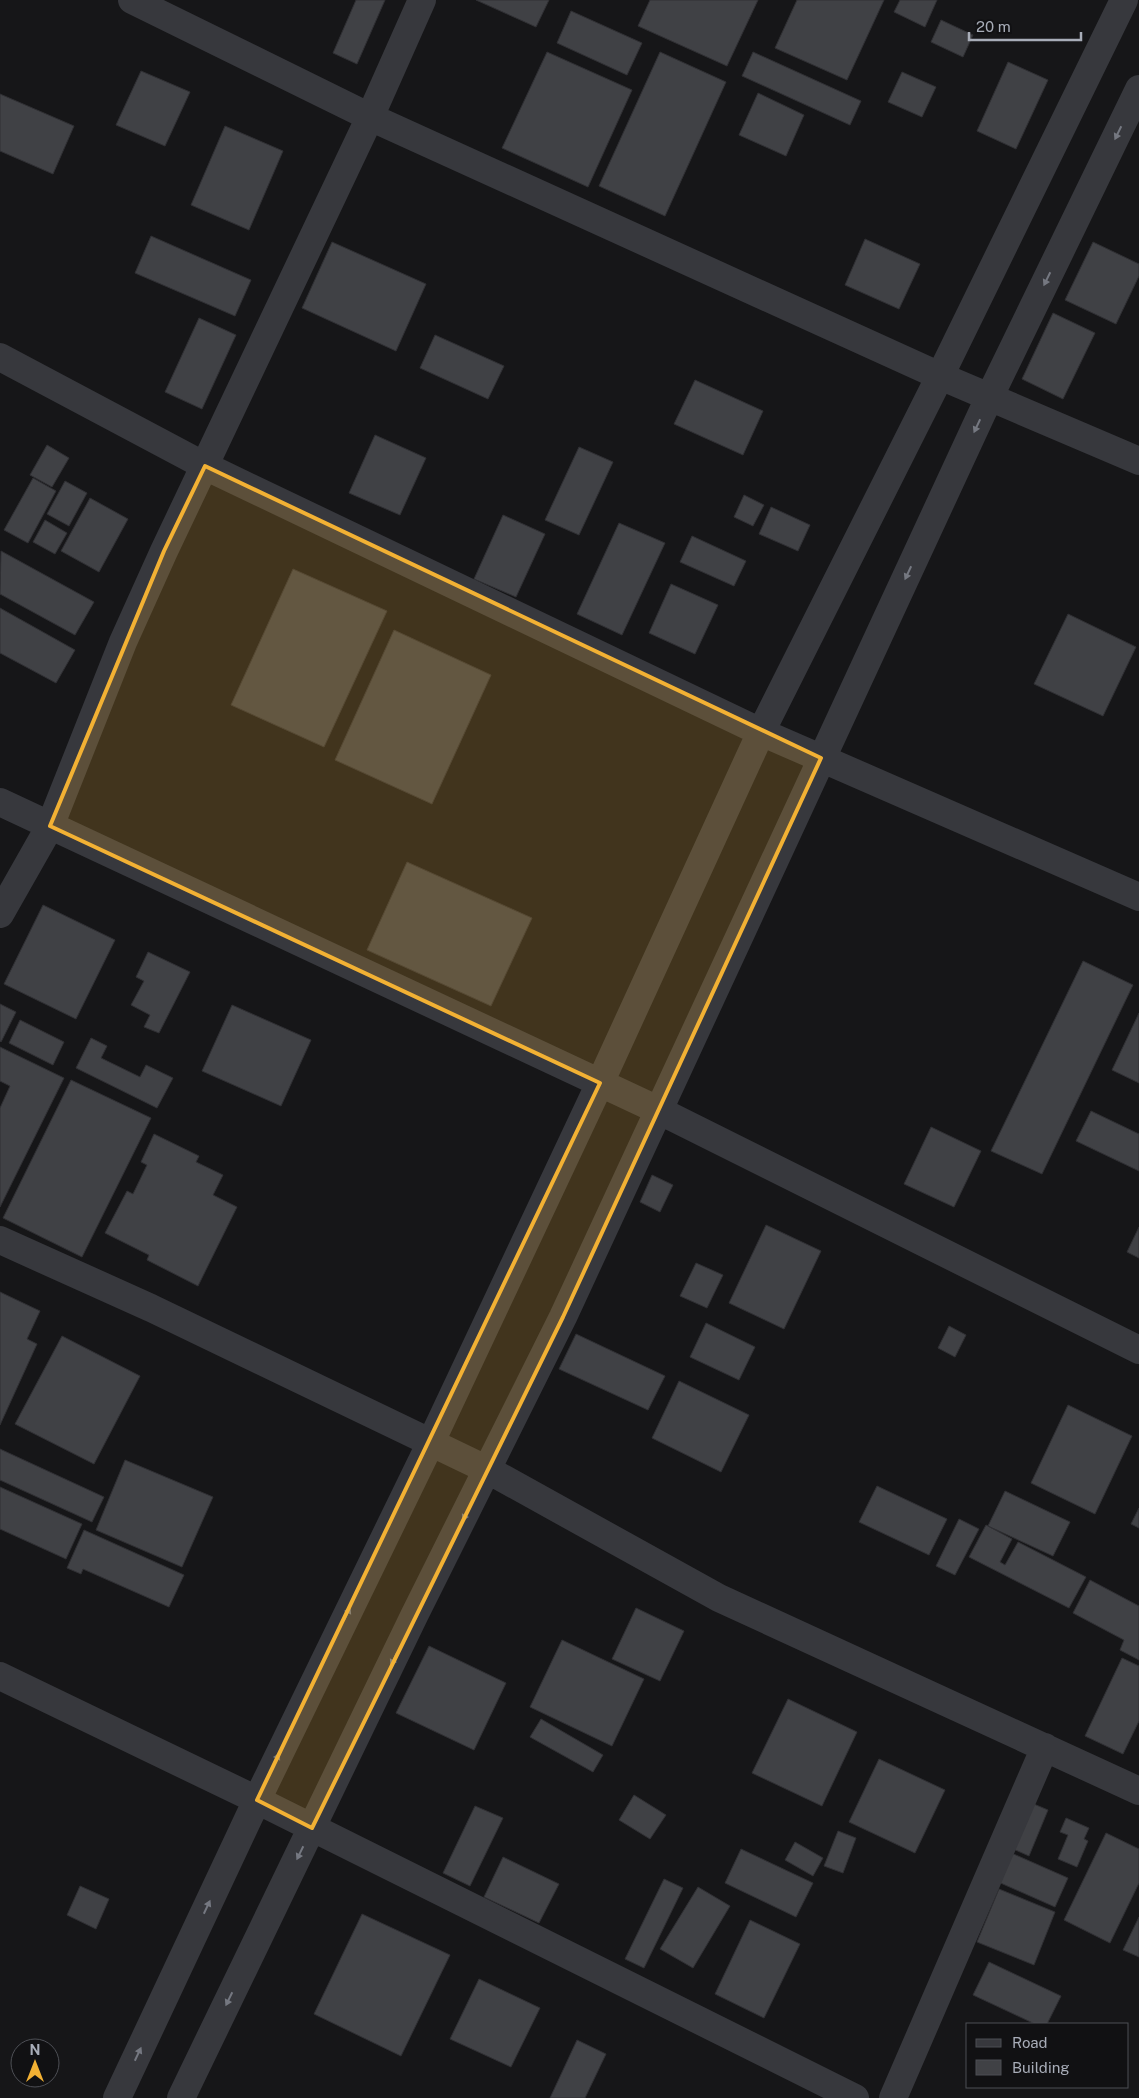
<svg xmlns="http://www.w3.org/2000/svg" width="1139" height="2098" font-family="'Public Sans',sans-serif">
	<style>
		.building { fill: #404145; stroke: #303034 }
		.lines { fill: none; stroke-linecap: round; stroke-linejoin: round }
		.street { stroke: #37383d; stroke-width: 28 }
		.oneway { fill: #757881 }
		.marked { fill: #f2b134; fill-opacity: 0.2; stroke: #f2b134; stroke-width: 4; stroke-linejoin: round }
	</style>
	<rect width="100%" height="100%" fill="#161618"/>
	<!-- building -->
	<path class="building" d="M 356,0 L 385,0 L 357,64 L 333,53 Z
		M 476,0 L 549,0 L 536,27 Z
		M 650,0 L 758,0 L 727,66 L 638,26 Z
		M 797,0 L 884,0 L 847,80 L 775,48 Z
		M 900,0 L 937,0 L 925,27 L 894,12 Z
		M 571,11 L 642,43 L 627,75 L 557,43 Z
		M 941,20 L 973,35 L 963,57 L 931,42 Z
		M 547,52 L 632,90 L 588,187 L 502,148 Z
		M 660,52 L 726,82 L 665,216 L 599,186 Z
		M 753,52 L 861,101 L 850,125 L 742,76 Z
		M 1008,62 L 1048,80 L 1016,149 L 977,131 Z
		M 141,71 L 190,92 L 165,146 L 116,125 Z
		M 902,72 L 936,87 L 922,117 L 888,102 Z
		M 758,93 L 804,115 L 786,156 L 739,135 Z
		M 0,94 L 74,126 L 53,174 L 0,151 Z
		M 225,126 L 283,151 L 249,230 L 191,205 Z
		M 151,236 L 251,280 L 235,316 L 135,273 Z
		M 865,239 L 920,264 L 899,309 L 845,285 Z
		M 332,242 L 426,284 L 396,351 L 302,308 Z
		M 1093,242 L 1139,264 L 1139,276 L 1116,324 L 1065,300 Z
		M 1053,313 L 1095,333 L 1063,399 L 1022,379 Z
		M 199,318 L 236,335 L 202,409 L 165,392 Z
		M 435,335 L 504,366 L 488,399 L 420,368 Z
		M 695,380 L 763,411 L 743,455 L 674,424 Z
		M 375,435 L 426,458 L 400,515 L 349,493 Z
		M 47,445 L 69,458 L 52,487 L 30,475 Z
		M 579,447 L 613,462 L 579,535 L 545,520 Z
		M 33,478 L 56,491 L 28,543 L 4,530 Z
		M 65,481 L 87,493 L 69,526 L 47,514 Z
		M 744,495 L 764,505 L 753,526 L 734,517 Z
		M 90,498 L 128,519 L 99,572 L 61,551 Z
		M 771,507 L 810,525 L 798,551 L 759,534 Z
		M 503,515 L 545,534 L 516,597 L 474,579 Z
		M 45,520 L 67,533 L 55,554 L 33,542 Z
		M 619,523 L 665,543 L 622,635 L 577,614 Z
		M 692,536 L 746,561 L 734,586 L 680,562 Z
		M 1,551 L 94,602 L 75,635 L 0,594 Z
		M 293,569 L 387,611 L 324,747 L 231,705 Z
		M 671,584 L 718,605 L 695,654 L 649,633 Z
		M 0,608 L 75,650 L 56,683 L 0,653 Z
		M 1068,614 L 1136,647 L 1103,716 L 1034,684 Z
		M 394,630 L 491,675 L 432,804 L 335,760 Z
		M 407,862 L 532,918 L 491,1006 L 367,950 Z
		M 43,905 L 115,940 L 76,1019 L 4,984 Z
		M 148,952 L 190,972 L 159,1033 L 144,1027 L 150,1015 L 131,1005 L 144,981 L 136,977 Z
		M 1083,961 L 1133,985 L 1042,1174 L 991,1151 Z
		M 0,1004 L 16,1012 L 1,1042 L 0,1041 Z
		M 232,1005 L 311,1040 L 281,1106 L 202,1071 Z
		M 1139,1013 L 1139,1083 L 1112,1070 Z
		M 20,1020 L 64,1042 L 53,1065 L 9,1043 Z
		M 91,1038 L 107,1046 L 101,1058 L 140,1077 L 146,1065 L 173,1078 L 157,1108 L 76,1068 Z
		M 0,1047 L 64,1078 L 0,1207 L 0,1108 L 10,1086 L 0,1081 Z
		M 71,1080 L 151,1118 L 82,1257 L 3,1218 Z
		M 1091,1111 L 1139,1134 L 1139,1171 L 1076,1141 Z
		M 931,1127 L 981,1151 L 954,1207 L 904,1184 Z
		M 154,1134 L 199,1156 L 196,1162 L 223,1175 L 213,1195 L 237,1207 L 198,1286 L 147,1260 L 149,1255 L 105,1233 L 127,1191 L 133,1194 L 147,1165 L 141,1162 Z
		M 652,1175 L 673,1185 L 660,1212 L 640,1202 Z
		M 766,1225 L 821,1251 L 784,1329 L 729,1303 Z
		M 1139,1227 L 1139,1258 L 1127,1252 Z
		M 696,1263 L 723,1275 L 707,1308 L 680,1296 Z
		M 0,1292 L 40,1311 L 27,1339 L 37,1344 L 0,1425 Z
		M 706,1323 L 755,1347 L 739,1380 L 690,1357 Z
		M 949,1326 L 966,1335 L 955,1357 L 938,1348 Z
		M 576,1334 L 665,1376 L 648,1410 L 559,1369 Z
		M 62,1336 L 140,1376 L 94,1464 L 15,1424 Z
		M 679,1381 L 749,1415 L 721,1472 L 652,1438 Z
		M 1068,1405 L 1132,1436 L 1095,1514 L 1031,1483 Z
		M 0,1449 L 104,1497 L 92,1522 L 0,1480 Z
		M 125,1460 L 213,1497 L 182,1567 L 96,1530 Z
		M 877,1486 L 947,1519 L 929,1555 L 859,1522 Z
		M 0,1487 L 82,1524 L 66,1559 L 0,1529 Z
		M 1005,1491 L 1070,1522 L 1053,1556 L 988,1526 Z
		M 1139,1508 L 1139,1528 L 1131,1524 Z
		M 959,1519 L 979,1529 L 955,1575 L 936,1566 Z
		M 986,1525 L 1012,1539 L 1000,1562 L 1005,1565 L 1018,1542 L 1086,1577 L 1069,1608 L 969,1557 Z
		M 84,1530 L 184,1575 L 169,1607 L 83,1569 L 81,1574 L 67,1568 Z
		M 1090,1580 L 1139,1606 L 1139,1660 L 1120,1650 L 1124,1640 L 1073,1613 Z
		M 636,1608 L 684,1631 L 660,1681 L 612,1659 Z
		M 562,1640 L 644,1679 L 612,1746 L 530,1707 Z
		M 429,1646 L 506,1683 L 474,1750 L 396,1713 Z
		M 1122,1658 L 1139,1666 L 1139,1721 L 1123,1754 L 1085,1736 Z
		M 788,1699 L 857,1732 L 822,1806 L 752,1773 Z
		M 541,1719 L 603,1755 L 593,1772 L 530,1737 Z
		M 879,1759 L 945,1790 L 915,1853 L 849,1822 Z
		M 634,1795 L 666,1815 L 650,1839 L 619,1820 Z
		M 1029,1802 L 1048,1810 L 1029,1856 L 1011,1848 Z
		M 475,1806 L 503,1818 L 470,1886 L 443,1873 Z
		M 1066,1818 L 1089,1828 L 1084,1839 L 1088,1841 L 1077,1867 L 1058,1859 L 1068,1835 L 1060,1832 Z
		M 838,1831 L 856,1838 L 843,1873 L 824,1866 Z
		M 1106,1833 L 1139,1849 L 1139,1883 L 1110,1943 L 1064,1920 Z
		M 795,1842 L 823,1858 L 813,1876 L 785,1860 Z
		M 741,1849 L 813,1883 L 796,1917 L 725,1883 Z
		M 1009,1852 L 1068,1878 L 1055,1907 L 996,1881 Z
		M 503,1857 L 559,1884 L 539,1923 L 484,1897 Z
		M 664,1879 L 683,1888 L 644,1968 L 625,1959 Z
		M 80,1886 L 109,1899 L 96,1929 L 67,1915 Z
		M 698,1887 L 730,1906 L 693,1968 L 660,1949 Z
		M 999,1889 L 1055,1912 L 1034,1965 L 977,1942 Z
		M 362,1914 L 450,1955 L 401,2056 L 314,2014 Z
		M 1139,1917 L 1139,1957 L 1123,1950 Z
		M 750,1920 L 800,1944 L 764,2018 L 715,1994 Z
		M 989,1962 L 1061,1996 L 1047,2024 L 1035,2024 L 973,1995 Z
		M 479,1979 L 540,2008 L 511,2067 L 450,2039 Z
		M 577,2040 L 606,2054 L 585,2098 L 550,2098 Z"/>
	<g class="lines">
		<!-- street -->
		<path class="street" d="M 132,0 L 370,117 L 940,376 L 1139,461
			M 0,357 L 205,466 L 761,732 L 1139,897
			M 0,802 L 658,1110 L 1139,1350
			M 0,914 L 50,826 L 123,642 L 164,551 L 370,117 L 422,0
			M 0,1240 L 151,1308 L 488,1470 L 719,1598 L 1139,1791
			M 0,1676 L 257,1800 L 855,2098
			M 117,2098 L 257,1800 L 431,1442 L 600,1083 L 761,732 L 940,376 L 1124,0
			M 181,2098 L 414,1616 L 563,1317 L 989,398 L 1139,89
			M 893,2098 L 1045,1747"/>
	</g>
	<!-- one-way arrows -->
	<defs><path id="oneway-solid" d="M-6-.8H1V-3.2L6.5 0L1 3.2V.8H-6Z" transform="scale(1.25)"/></defs>
	<g class="oneway">
		<use href="#oneway-solid" transform="translate(1118 133) rotate(116)"/>
		<use href="#oneway-solid" transform="translate(1047 279) rotate(116)"/>
		<use href="#oneway-solid" transform="translate(977 426) rotate(115)"/>
		<use href="#oneway-solid" transform="translate(908 573) rotate(115)"/>
		<use href="#oneway-solid" transform="translate(466 1514) rotate(117)"/>
		<use href="#oneway-solid" transform="translate(347 1614) rotate(-64)"/>
		<use href="#oneway-solid" transform="translate(394 1659) rotate(116)"/>
		<use href="#oneway-solid" transform="translate(276 1760) rotate(-64)"/>
		<use href="#oneway-solid" transform="translate(300 1853) rotate(116)"/>
		<use href="#oneway-solid" transform="translate(207 1907) rotate(-65)"/>
		<use href="#oneway-solid" transform="translate(229 1999) rotate(116)"/>
		<use href="#oneway-solid" transform="translate(138 2054) rotate(-65)"/>
	</g>
	<!-- marked area -->
	<path class="marked" d="M 205,466 L 821,758 L 563,1317 L 312,1828 L 257,1800 L 600,1083 L 50,826 L 164,551 Z"/>
	<!-- legend -->
	<rect x="966" y="2023" width="162" height="65" fill="#111113" stroke="#4d4f55"/>
	<rect x="976" y="2039" width="25" height="8" fill="#37383d" stroke="#4d4f55"/>
	<text x="1012" y="2048" font-size="15" fill="#a8adb8">Road</text>
	<rect x="976" y="2060" width="25" height="15" fill="#404145" stroke="#4d4f55"/>
	<text x="1012" y="2073" font-size="15" fill="#a8adb8">Building</text>
	<!-- north arrow -->
	<g transform="translate(35 2063)"><circle r="24" fill="#111113" stroke="#4d4f55"/>
	<path d="M0-4L9 19L0 12L-9 19Z" fill="#f2b134"/>
	<text y="-8" font-size="14" font-weight="bold" text-anchor="middle" fill="#a8adb8">N</text>
	</g>
	<!-- scale -->
	<path d="M969 32v8h112v-8" fill="none" stroke="#a8adb8" stroke-width="2.5"/>
	<text x="976" y="32" font-size="15" fill="#a8adb8" stroke="#111113" stroke-width="4" paint-order="stroke">20 m</text>
</svg>
